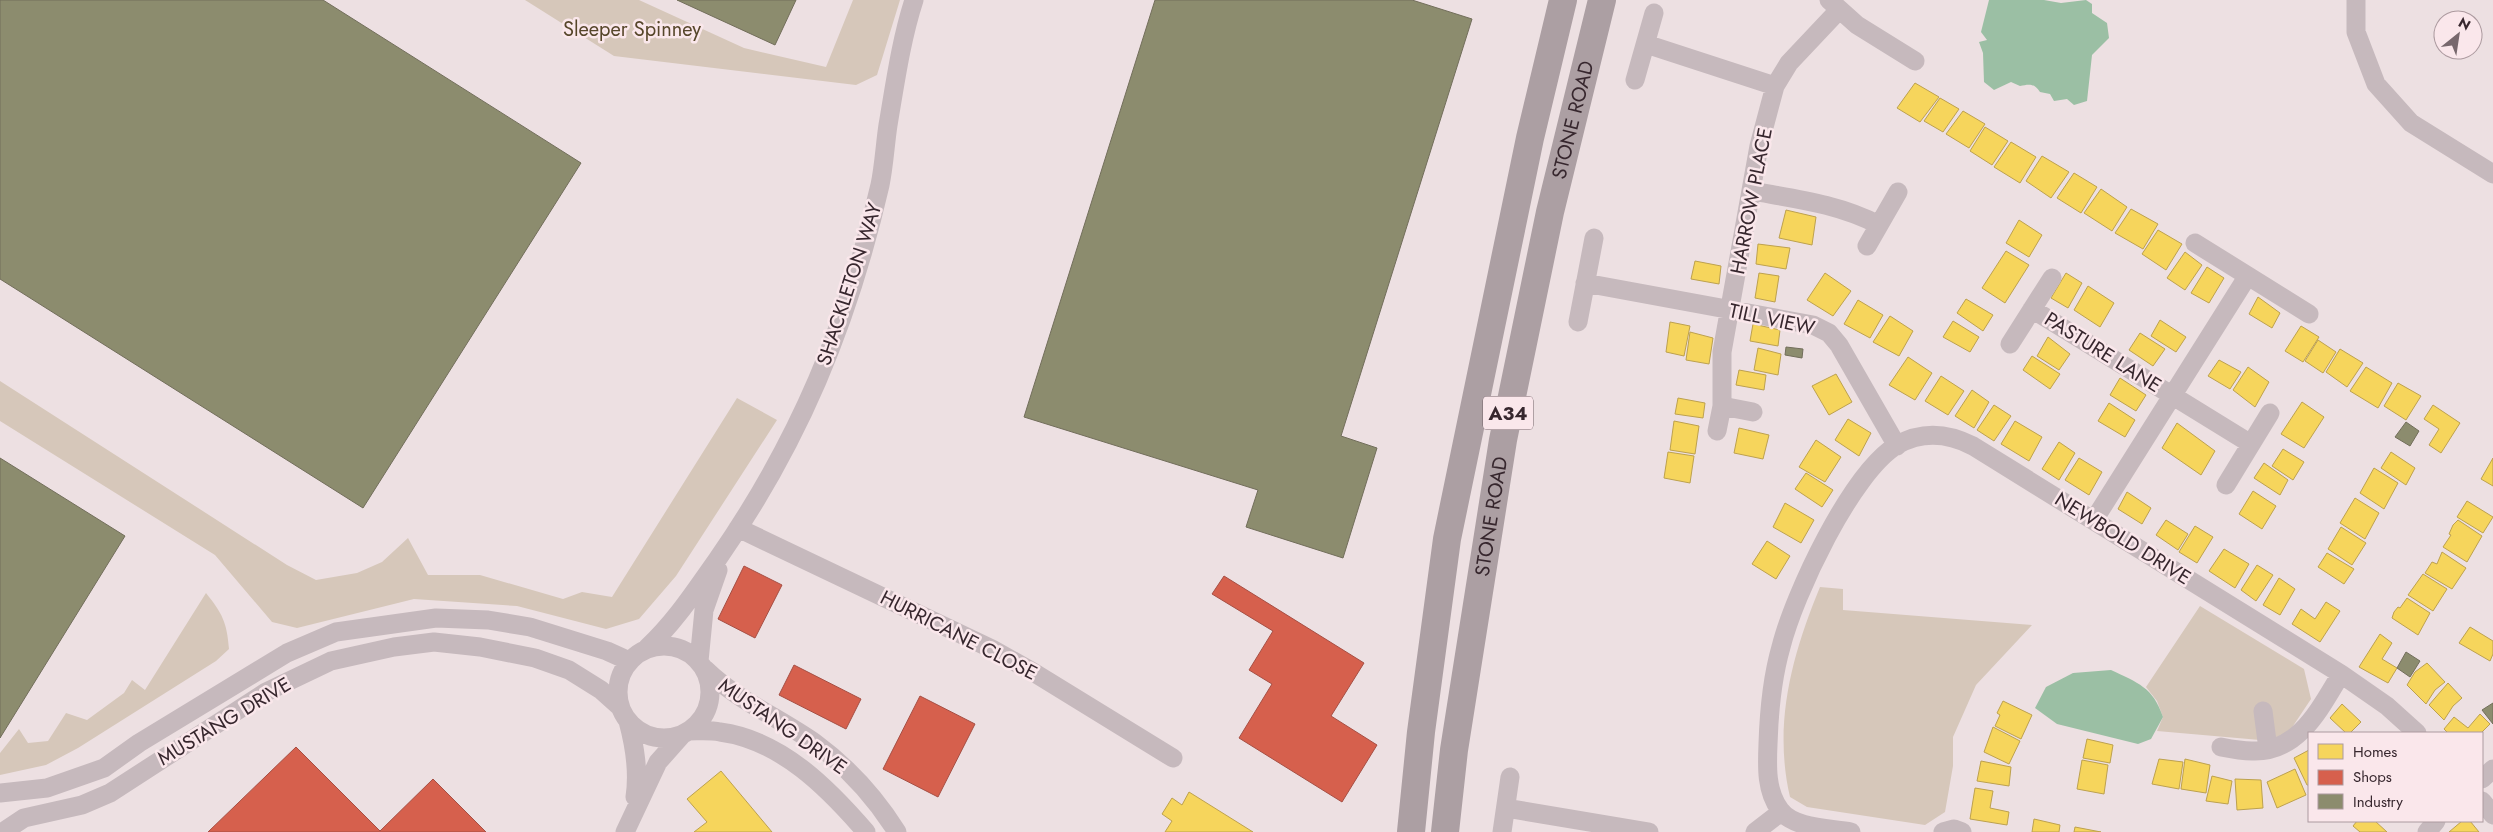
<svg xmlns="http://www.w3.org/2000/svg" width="2493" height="832" font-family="Jost,sans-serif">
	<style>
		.green { fill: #d6c7ba }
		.water { fill: #9bbfa4 }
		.homes { fill: #f6d55c; stroke: #bda14e }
		.shops { fill: #d6604d; stroke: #a64f44 }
		.industry { fill: #8c8c6e; stroke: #726e5b }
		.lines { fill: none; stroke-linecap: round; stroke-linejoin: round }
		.street { stroke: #c6b9bd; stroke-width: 19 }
		.highway { stroke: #ac9fa3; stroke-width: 28 }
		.labels { text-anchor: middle; stroke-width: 5; stroke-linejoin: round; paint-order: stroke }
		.shield { fill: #fae7eb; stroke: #726167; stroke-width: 1 }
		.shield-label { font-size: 19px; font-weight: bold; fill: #37272e }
		.park-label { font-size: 20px; fill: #56462a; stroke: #fae7eb }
		.street-label { font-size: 20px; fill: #37272e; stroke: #fae7eb }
	</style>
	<rect width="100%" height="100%" fill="#ede0e2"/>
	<!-- green -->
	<path class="green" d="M 525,0 L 639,0 L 744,48 L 826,67 L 853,0 L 900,0 L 877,75 L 856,85 L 614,56 Z
		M 0,381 L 287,565 L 316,580 L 357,573 L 382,562 L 408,538 L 428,575 L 480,575 L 563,599 L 582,592 L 612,597 L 737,398 L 777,420 L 676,576 L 639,619 L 606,629 L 517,606 L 414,599 L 297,628 L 272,622 L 215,555 L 0,421 Z
		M 1820,587 L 1843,589 L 1843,610 L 2032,625 L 1976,685 L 1953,737 L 1953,766 L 1945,812 L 1925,825 L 1807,807 L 1790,797 C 1773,724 1792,655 1820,587 Z
		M 206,593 C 222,613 227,622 229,649 L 216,661 L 78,748 L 46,765 L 0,775 L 0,753 L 19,729 L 28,743 L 48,741 L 66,713 L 87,720 L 124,693 L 132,680 L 145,690 Z
		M 2200,606 L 2304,669 L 2311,699 L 2287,735 L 2260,740 L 2157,731 L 2163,717 L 2157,701 L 2146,687 Z"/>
	<!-- water -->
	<path class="water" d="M 1989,0 L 2044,0 L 2061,3 L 2086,0 L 2092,4 L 2092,13 L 2107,23 L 2109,38 L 2092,55 L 2087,101 L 2074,105 L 2067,99 L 2054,101 L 2050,94 L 2040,92 C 2034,83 2029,84 2020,86 L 2011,82 L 1994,90 L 1984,82 L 1983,53 L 1979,42 L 1987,40 L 1981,32 Z
		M 2111,670 C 2138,683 2153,687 2163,717 L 2151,739 L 2138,744 L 2057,724 L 2035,708 L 2046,687 L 2073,673 Z"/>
	<!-- homes -->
	<path class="homes" d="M 1915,83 L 1939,97 L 1920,122 L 1897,108 Z
		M 1940,98 L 1959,109 L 1943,132 L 1924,121 Z
		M 1963,111 L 1985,124 L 1969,148 L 1946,134 Z
		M 1985,127 L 2008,141 L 1992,165 L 1970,151 Z
		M 2011,142 L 2036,157 L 2020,183 L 1994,167 Z
		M 2042,156 L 2069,172 L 2051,198 L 2026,181 Z
		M 2074,173 L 2097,187 L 2081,213 L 2057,198 Z
		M 2101,189 L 2127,207 L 2112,231 L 2084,213 Z
		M 2131,209 L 2158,224 L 2143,249 L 2115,233 Z
		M 1786,210 L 1816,217 L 1812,245 L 1779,238 Z
		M 2019,220 L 2042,235 L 2029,257 L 2006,243 Z
		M 2158,230 L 2182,244 L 2166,270 L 2142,254 Z
		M 1758,244 L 1790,248 L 1786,269 L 1756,264 Z
		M 2006,251 L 2029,265 L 2005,303 L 1982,288 Z
		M 2185,252 L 2202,265 L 2185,290 L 2167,278 Z
		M 1695,261 L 1721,266 L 1719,284 L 1691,279 Z
		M 2207,267 L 2224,278 L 2209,303 L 2191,293 Z
		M 1759,273 L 1779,276 L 1775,302 L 1755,298 Z
		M 1825,273 L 1851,291 L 1833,316 L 1807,300 Z
		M 2066,273 L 2082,283 L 2068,308 L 2051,298 Z
		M 2088,286 L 2114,303 L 2100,327 L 2074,310 Z
		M 2258,297 L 2280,313 L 2272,328 L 2249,314 Z
		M 1966,299 L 1993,315 L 1983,331 L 1957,313 Z
		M 1858,300 L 1883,315 L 1870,338 L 1844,324 Z
		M 1890,316 L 1913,331 L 1899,356 L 1873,342 Z
		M 2160,320 L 2186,337 L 2176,352 L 2151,336 Z
		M 1953,321 L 1979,337 L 1970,352 L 1943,337 Z
		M 1670,322 L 1690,326 L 1684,356 L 1666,352 Z
		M 1753,324 L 1780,330 L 1778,346 L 1750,341 Z
		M 2301,326 L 2319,337 L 2303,362 L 2285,351 Z
		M 1690,332 L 1713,338 L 1709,364 L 1686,360 Z
		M 2140,333 L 2165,349 L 2153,366 L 2129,350 Z
		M 2048,337 L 2070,354 L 2059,370 L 2037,356 Z
		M 2318,340 L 2336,352 L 2323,373 L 2305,361 Z
		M 1758,348 L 1781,354 L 1778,375 L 1754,370 Z
		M 2340,349 L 2363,363 L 2347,387 L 2326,372 Z
		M 2032,356 L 2060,374 L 2050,389 L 2023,370 Z
		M 1908,357 L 1932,373 L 1915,400 L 1889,385 Z
		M 2219,360 L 2241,372 L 2230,389 L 2208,376 Z
		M 2248,367 L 2269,382 L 2255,407 L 2233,390 Z
		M 2366,367 L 2392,383 L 2378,408 L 2350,391 Z
		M 1739,370 L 1766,375 L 1764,390 L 1736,385 Z
		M 1836,374 L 1852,402 L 1829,415 L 1812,386 Z
		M 1941,376 L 1964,391 L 1948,415 L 1925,401 Z
		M 2120,378 L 2146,395 L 2136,411 L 2110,395 Z
		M 2398,383 L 2421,396 L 2406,420 L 2384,406 Z
		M 1972,390 L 1989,402 L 1974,428 L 1955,416 Z
		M 1678,398 L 1705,403 L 1703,418 L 1675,414 Z
		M 2302,402 L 2324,417 L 2304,448 L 2281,434 Z
		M 2109,403 L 2135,420 L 2125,437 L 2098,421 Z
		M 1994,405 L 2011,416 L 1994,441 L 1977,430 Z
		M 2433,405 L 2460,423 L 2441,453 L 2429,445 L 2439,429 L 2424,419 Z
		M 1848,419 L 1871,433 L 1859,456 L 1835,440 Z
		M 1674,421 L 1699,426 L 1695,454 L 1670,450 Z
		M 2015,421 L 2042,437 L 2029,461 L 2001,444 Z
		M 2177,423 L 2215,451 L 2201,475 L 2162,448 Z
		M 1739,428 L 1769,435 L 1763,459 L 1734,453 Z
		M 1816,440 L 1841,457 L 1825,482 L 1799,467 Z
		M 2059,442 L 2075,453 L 2059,480 L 2042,469 Z
		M 2283,449 L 2304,462 L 2293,480 L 2272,466 Z
		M 1668,452 L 1694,456 L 1690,483 L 1664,478 Z
		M 2391,452 L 2415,468 L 2406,485 L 2381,468 Z
		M 2079,458 L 2102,472 L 2089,495 L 2065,480 Z
		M 2493,458 L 2493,486 L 2481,479 Z
		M 2264,463 L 2288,480 L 2280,495 L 2254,478 Z
		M 2374,468 L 2398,483 L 2384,509 L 2360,493 Z
		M 1806,473 L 1833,490 L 1822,507 L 1795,489 Z
		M 2253,491 L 2276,506 L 2262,529 L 2239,514 Z
		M 2127,492 L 2151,508 L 2142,524 L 2118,509 Z
		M 2355,498 L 2379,513 L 2365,539 L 2340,523 Z
		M 2467,501 L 2493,517 L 2483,533 L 2457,517 Z
		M 1785,503 L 1814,520 L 1801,543 L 1773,527 Z
		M 2166,520 L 2188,534 L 2178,550 L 2156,535 Z
		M 2458,520 L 2482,536 L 2467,562 L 2443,547 L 2451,535 L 2449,534 L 2453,525 Z
		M 2195,526 L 2213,537 L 2197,563 L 2179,552 Z
		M 2341,527 L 2366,543 L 2352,565 L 2328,549 Z
		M 1767,541 L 1790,556 L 1776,579 L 1752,564 Z
		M 2224,549 L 2249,564 L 2235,588 L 2209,571 Z
		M 2442,552 L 2466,568 L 2452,589 L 2425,573 L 2432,562 L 2437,564 Z
		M 2327,553 L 2354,569 L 2344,584 L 2318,567 Z
		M 2257,565 L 2273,575 L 2256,601 L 2241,590 Z
		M 2423,574 L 2447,589 L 2433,611 L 2408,595 Z
		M 2279,578 L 2295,589 L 2280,615 L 2263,605 Z
		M 2407,598 L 2430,613 L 2418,635 L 2392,618 L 2394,612 L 2398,607 L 2400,608 Z
		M 2326,602 L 2340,611 L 2320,642 L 2292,624 L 2301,609 L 2315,619 Z
		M 2470,627 L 2493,641 L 2493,654 L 2490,661 L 2459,643 Z
		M 2380,634 L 2392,643 L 2382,659 L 2397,668 L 2388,683 L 2359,667 Z
		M 2427,663 L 2445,682 L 2435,690 L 2426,704 L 2407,685 L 2415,672 Z
		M 2448,683 L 2462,698 L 2453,706 L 2444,720 L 2429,705 Z
		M 2003,701 L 2032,715 L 2021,739 L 1995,726 L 2000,715 L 1997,713 Z
		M 2342,704 L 2361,722 L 2350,733 L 2346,733 L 2330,718 Z
		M 2480,714 L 2490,724 L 2481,733 L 2448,733 L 2444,729 L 2454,717 L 2468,728 Z
		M 1993,727 L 2020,741 L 2009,764 L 1984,752 Z
		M 2087,739 L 2113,745 L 2110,763 L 2083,758 Z
		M 2309,750 L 2309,785 L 2307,785 L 2294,758 Z
		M 2159,759 L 2183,762 L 2179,789 L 2152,784 Z
		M 2185,759 L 2210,765 L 2206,793 L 2181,789 Z
		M 2082,760 L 2108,765 L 2104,794 L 2077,789 Z
		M 1981,761 L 2011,767 L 2009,786 L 1977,781 Z
		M 2295,769 L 2306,795 L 2277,808 L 2267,782 Z
		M 721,771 L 772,832 L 694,832 L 707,822 L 687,799 Z
		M 2212,776 L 2232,781 L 2228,804 L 2206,801 Z
		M 2235,779 L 2261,780 L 2263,808 L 2237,810 Z
		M 1975,788 L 1993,791 L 1990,808 L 2009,812 L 2007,825 L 1970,819 Z
		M 1189,792 L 1253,832 L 1165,832 L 1172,821 L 1162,814 L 1172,798 L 1182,805 Z
		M 2034,819 L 2060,825 L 2059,832 L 2032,832 Z
		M 2357,821 L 2375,821 L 2387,832 L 2360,832 L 2353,826 Z
		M 2462,821 L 2470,821 L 2479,832 L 2449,832 Z
		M 2075,827 L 2101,832 L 2074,832 Z"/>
	<!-- shops -->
	<path class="shops" d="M 744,566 L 782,585 L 755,638 L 718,619 Z
		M 1224,576 L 1364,663 L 1331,716 L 1377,745 L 1342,802 L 1239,738 L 1272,684 L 1249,670 L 1273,631 L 1212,594 Z
		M 794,665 L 861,699 L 846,729 L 779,695 Z
		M 920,696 L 975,724 L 938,797 L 883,769 Z
		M 296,747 L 380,831 L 433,779 L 486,832 L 208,832 Z"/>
	<!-- industry -->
	<path class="industry" d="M 0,0 L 323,0 L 581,163 L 363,508 L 0,279 Z
		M 677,0 L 796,0 L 775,45 Z
		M 1155,0 L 1412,0 L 1472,19 L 1341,436 L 1377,448 L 1343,558 L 1246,527 L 1258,490 L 1024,417 Z
		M 1786,347 L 1803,349 L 1802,358 L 1785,355 Z
		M 2406,422 L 2419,431 L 2410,446 L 2395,437 Z
		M 0,458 L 125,536 L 0,738 Z
		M 2406,652 L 2420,661 L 2410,677 L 2397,668 Z
		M 2493,703 L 2493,724 L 2482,710 Z"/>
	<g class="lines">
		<!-- street -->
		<path class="street" d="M 1829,0 L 1857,25 L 1915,61
			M 2356,0 L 2356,32 L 2376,84 L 2411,123 L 2493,174
			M 1646,44 L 1775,86
			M 1635,80 L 1654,13
			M 1752,191 C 1796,199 1839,204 1879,225
			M 2195,243 L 2309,314
			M 1867,246 L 1898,192
			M 1585,283 L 1813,325 L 1829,333 L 1839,345 L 1897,446
			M 2032,309 L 2251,444
			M 1578,322 L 1594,238
			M 2010,344 L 2052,278
			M 1722,406 L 1753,412
			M 1717,431 L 1722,406 L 1722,352 L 1759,146 L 1775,86 L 1789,63 L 1839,10
			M 2226,485 L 2270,413
			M 2094,520 L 2247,277
			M 738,528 L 992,649 L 1033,672 L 1173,758
			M618 692a46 46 0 1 1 92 0a46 46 0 1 1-92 0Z
			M 647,648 C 675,622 695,591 717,560 C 799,442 848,324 880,185 C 884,166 885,145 888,125 C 895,84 901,40 914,0
			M 699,661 L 704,610 L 718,570
			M 705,669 C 738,701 778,717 815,743 C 849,768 875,797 897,832
			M 2263,711 L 2268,749
			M 628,721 C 635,747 639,771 635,797
			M 689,731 C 699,731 710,730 720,732 C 781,740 828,788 866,832
			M 2221,747 C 2231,749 2241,751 2252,751 C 2299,753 2320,708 2341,674
			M 2482,779 L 2493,769
			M 0,793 L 47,788 L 104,768 L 139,743 L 287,653 L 336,632 L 436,618 L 488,620 L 530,627 L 607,651 L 629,661
			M 2482,801 L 2493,815
			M 1506,808 L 1649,832
			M 3,832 L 24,818 L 82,805 L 110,793 L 266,692 L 331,661 L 394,647 L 434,642 L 480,647 L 535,658 L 569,670 L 601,690 L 620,707
			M 625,832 L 658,762 L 682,735
			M 1502,832 L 1510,777
			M 1755,832 L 1781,812
			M 1851,832 C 1830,828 1794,829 1780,810 C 1766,791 1767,767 1768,744 C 1769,712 1772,678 1781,647 C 1794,595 1851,473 1897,445 C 1922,431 1948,433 1973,446 L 2341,674 L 2387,706 L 2417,733
			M 1943,832 L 1954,829 L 1962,832
			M 2427,832 L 2436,821"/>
		<!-- highway -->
		<g class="highway">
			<path d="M 1411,832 L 1421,732 L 1447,539 L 1530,138 L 1563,0"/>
			<path id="s1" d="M 1445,832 L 1454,750 L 1503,440 L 1550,212 L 1602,0"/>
		</g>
	</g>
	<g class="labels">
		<!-- shield labels -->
		<rect class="shield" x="1483" y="396.5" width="50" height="33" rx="4"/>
		<g class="shield-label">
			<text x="1508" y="420">A34</text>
		</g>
		<!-- park labels -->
		<g class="park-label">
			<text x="632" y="36">Sleeper Spinney</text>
		</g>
		<!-- street labels -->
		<g class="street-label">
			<text dy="7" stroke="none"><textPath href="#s1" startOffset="724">STONE ROAD</textPath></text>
			<text transform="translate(1751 201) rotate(-79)" y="7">HARROW PLACE</text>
			<text transform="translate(849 284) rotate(-72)" y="7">SHACKLETON WAY</text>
			<text transform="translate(1772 319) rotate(12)" y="7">TILL VIEW</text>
			<text transform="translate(2103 352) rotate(32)" y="7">PASTURE LANE</text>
			<text dy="7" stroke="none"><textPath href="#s1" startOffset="319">STONE ROAD</textPath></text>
			<text transform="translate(2123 538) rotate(32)" y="7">NEWBOLD DRIVE</text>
			<text transform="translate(959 635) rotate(27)" y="7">HURRICANE CLOSE</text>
			<text transform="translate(224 721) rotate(-31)" y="7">MUSTANG DRIVE</text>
			<text transform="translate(783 726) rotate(35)" y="7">MUSTANG DRIVE</text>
		</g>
	</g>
	<!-- legend -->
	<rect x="2308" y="732" width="175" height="90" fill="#fae7eb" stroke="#ac9a9f"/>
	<rect x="2318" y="744" width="25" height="15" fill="#f6d55c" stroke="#ac9a9f"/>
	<text x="2353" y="757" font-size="15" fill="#37272e">Homes</text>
	<rect x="2318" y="770" width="25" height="15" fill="#d6604d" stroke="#ac9a9f"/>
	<text x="2353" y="782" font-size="15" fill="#37272e">Shops</text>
	<rect x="2318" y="794" width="25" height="15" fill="#8c8c6e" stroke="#ac9a9f"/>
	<text x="2353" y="807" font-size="15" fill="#37272e">Industry</text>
	<!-- north arrow -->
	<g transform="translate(2458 35) rotate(30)"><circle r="24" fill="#fae7eb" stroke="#ac9a9f"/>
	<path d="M0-4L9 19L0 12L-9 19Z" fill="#77686d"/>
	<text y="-8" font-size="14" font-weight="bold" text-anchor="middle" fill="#37272e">N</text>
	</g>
</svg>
